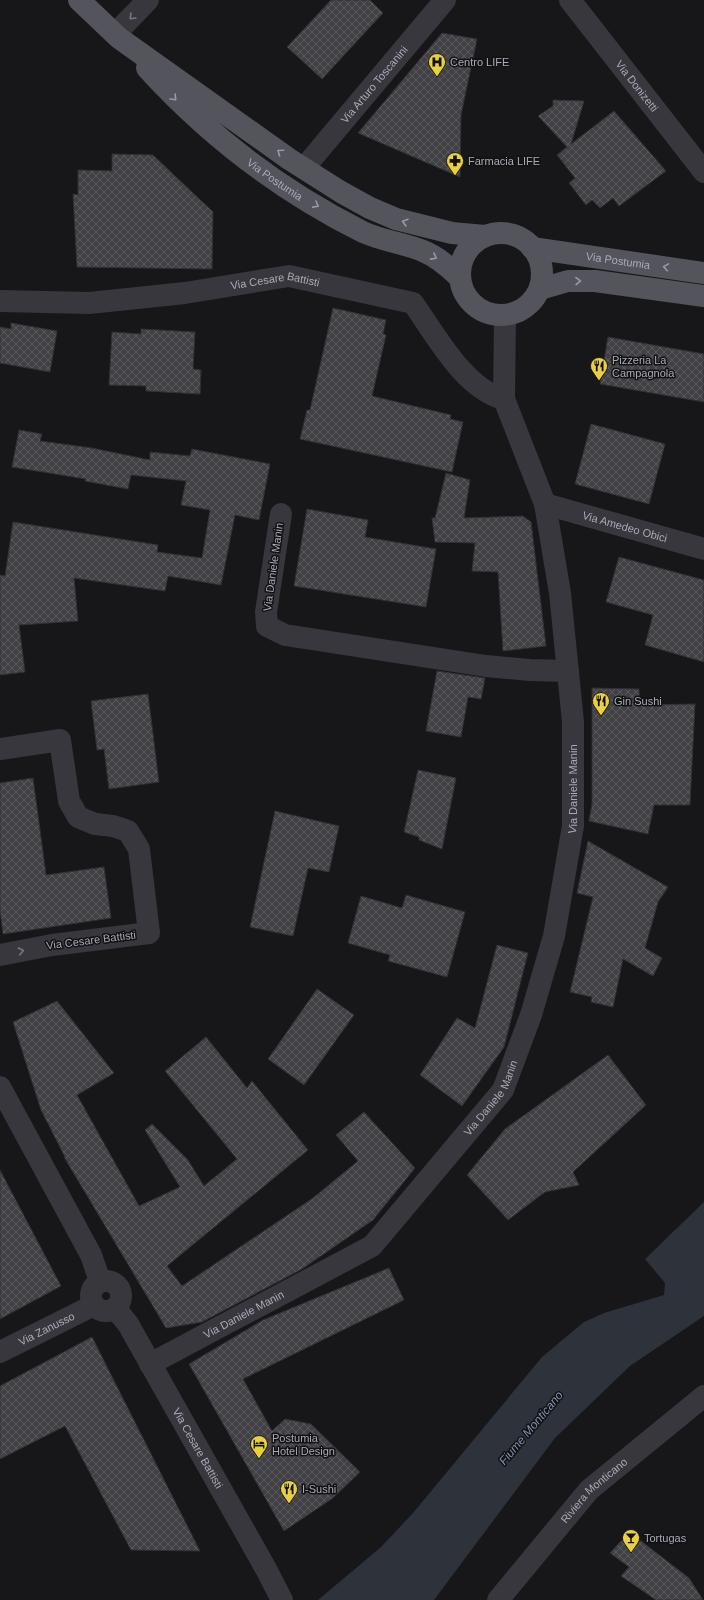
<svg xmlns="http://www.w3.org/2000/svg" width="704" height="1600" font-family="Arial,sans-serif">
	<style>
		.water { fill: #2d323b }
		.building { fill: url(#building-cross-hatch); stroke: #313034 }
		.lines { fill: none; stroke-linecap: round; stroke-linejoin: round }
		.minor { stroke: #37373d; stroke-width: 22 }
		.major { stroke: #53545c; stroke-width: 22 }
		.oneway { stroke: #767780 }
		.oneway2 { stroke: #989aa5 }
		.labels { text-anchor: middle; stroke-width: 3; stroke-linejoin: round; paint-order: stroke }
		.poi-label { font-size: 11px; fill: #a9abb7; stroke: #121113; text-anchor: start }
		.street-label { font-size: 11px; fill: #a9abb7; stroke: #121113 }
		.water-label { font-size: 12px; font-style: italic; fill: #8192b1; stroke: #121113 }
	</style>
	<defs>
		<pattern id="building-cross-hatch" width="8" height="8" patternUnits="userSpaceOnUse"><rect width="8" height="8" fill="#414045"/><path d="M0 0l8 8M0 8l8-8" fill="none" stroke="#5a595e"/></pattern>
	</defs>
	<rect width="100%" height="100%" fill="#171618"/>
	<!-- water -->
	<path class="water" d="M 704,1202 L 704,1316 L 630,1366 L 555,1438 L 434,1600 L 318,1600 L 381,1547 L 413,1513 L 542,1357 L 584,1322 L 604,1313 L 664,1295 L 665,1283 L 645,1259 Z"/>
	<!-- building -->
	<path class="building" d="M 331,0 L 370,0 L 383,13 L 322,79 L 287,47 Z
		M 442,33 L 477,39 L 461,115 L 460,177 L 358,133 Z
		M 553,100 L 584,101 L 571,144 L 614,111 L 666,171 L 619,206 L 613,198 L 600,208 L 592,200 L 586,205 L 569,183 L 575,178 L 557,155 L 567,147 L 538,116 L 553,106 Z
		M 112,154 L 153,155 L 213,212 L 212,269 L 77,267 L 73,194 L 78,195 L 78,170 L 112,171 Z
		M 333,308 L 386,320 L 383,334 L 386,335 L 372,396 L 451,415 L 450,419 L 463,422 L 452,472 L 300,439 L 307,410 L 310,410 Z
		M 11,323 L 57,331 L 50,372 L 0,363 L 0,327 L 11,329 Z
		M 141,329 L 195,332 L 193,369 L 201,370 L 200,394 L 146,391 L 146,386 L 109,385 L 112,332 L 141,334 Z
		M 608,337 L 704,354 L 704,402 L 600,384 Z
		M 591,424 L 665,444 L 649,504 L 575,484 Z
		M 19,430 L 42,434 L 40,441 L 92,448 L 150,460 L 150,452 L 190,456 L 192,449 L 270,464 L 259,520 L 235,515 L 221,585 L 168,576 L 165,591 L 74,578 L 78,621 L 19,625 L 25,672 L 0,675 L 0,575 L 5,576 L 13,522 L 158,545 L 157,552 L 202,558 L 210,510 L 181,505 L 186,481 L 131,475 L 128,489 L 85,481 L 86,479 L 12,467 Z
		M 446,473 L 470,480 L 464,518 L 523,516 L 531,522 L 546,646 L 503,651 L 498,572 L 472,571 L 475,543 L 435,542 L 432,518 L 435,518 Z
		M 307,509 L 368,520 L 365,537 L 436,549 L 426,607 L 294,586 Z
		M 619,557 L 704,580 L 704,662 L 645,645 L 653,615 L 606,602 Z
		M 437,671 L 485,678 L 481,699 L 468,697 L 461,737 L 426,731 Z
		M 592,688 L 639,689 L 640,705 L 695,704 L 690,805 L 654,805 L 648,834 L 589,821 L 592,804 Z
		M 148,694 L 159,782 L 109,789 L 104,749 L 97,750 L 91,701 Z
		M 418,770 L 456,778 L 442,849 L 419,840 L 419,837 L 404,832 Z
		M 33,778 L 46,875 L 104,867 L 111,918 L 3,934 L 0,910 L 0,783 Z
		M 275,811 L 339,826 L 329,872 L 308,868 L 293,936 L 250,927 Z
		M 588,841 L 668,887 L 658,902 L 645,948 L 662,958 L 653,976 L 623,959 L 613,1007 L 591,1002 L 592,997 L 570,992 L 593,897 L 577,893 Z
		M 406,895 L 465,912 L 447,977 L 388,961 L 390,955 L 348,943 L 361,896 L 402,908 Z
		M 497,945 L 528,953 L 504,1047 L 462,1106 L 420,1075 L 457,1018 L 475,1028 Z
		M 317,989 L 354,1015 L 304,1085 L 268,1059 Z
		M 57,1001 L 114,1073 L 77,1095 L 139,1206 L 180,1187 L 145,1130 L 152,1124 L 188,1160 L 204,1186 L 237,1159 L 165,1071 L 206,1037 L 247,1088 L 252,1081 L 308,1150 L 167,1266 L 182,1286 L 313,1198 L 358,1161 L 336,1135 L 364,1112 L 415,1168 L 373,1220 L 302,1269 L 202,1322 L 166,1328 L 64,1157 L 65,1157 L 41,1110 L 13,1022 Z
		M 608,1055 L 646,1105 L 573,1172 L 579,1185 L 545,1192 L 508,1220 L 467,1175 L 505,1129 Z
		M 0,1170 L 61,1286 L 0,1319 Z
		M 389,1268 L 404,1300 L 243,1379 L 272,1431 L 285,1419 L 311,1424 L 360,1472 L 333,1498 L 284,1531 L 189,1364 L 263,1320 Z
		M 92,1337 L 200,1551 L 131,1550 L 65,1426 L 0,1459 L 0,1386 Z
		M 630,1539 L 641,1541 L 689,1578 L 703,1600 L 656,1600 L 621,1576 L 629,1567 L 610,1553 L 621,1541 Z"/>
	<g class="lines">
		<!-- minor -->
		<g class="minor">
			<path id="s1" d="M 570,0 L 704,172"/>
			<path d="M 115,34 L 148,0"/>
			<path id="s2" d="M 304,168 L 445,0"/>
			<path id="s3" d="M 0,301 L 89,303 L 185,293 L 289,276 L 413,303 C 435,334 465,390 504,399"/>
			<path id="s4" d="M 545,504 L 704,549"/>
			<path d="M 281,514 L 266,612 L 267,626 L 285,635 L 486,666 L 530,670 L 568,671"/>
			<path d="M 0,749 L 60,740 L 69,801 L 78,817 L 95,824 L 113,826 L 128,831 L 139,849 L 149,933 L 52,945 L 0,955"/>
			<path d="M 0,1087 L 91,1255 L 100,1281"/>
			<circle cx="106" cy="1296" r="15"/>
			<path id="s5" d="M 115,1308 L 128,1324 L 266,1569 L 282,1600"/>
			<path id="s6" d="M 0,1352 L 94,1305"/>
			<path id="s7" d="M 150,1364 L 372,1246 L 503,1090 L 531,1015 L 554,936 L 573,826 L 573,722 L 560,593 L 545,504 L 504,399 L 505,315"/>
			<path id="s8" d="M 498,1600 L 589,1490 L 704,1396"/>
		</g>
		<!-- major -->
		<g class="major">
			<path d="M 79,0 L 119,38 L 289,159 L 341,192 L 370,208 L 396,219 L 452,233 L 485,236"/>
			<path id="s9" d="M 147,68 C 209,136 281,191 363,232 C 382,241 404,243 423,251 C 438,257 449,267 460,278"/>
			<circle cx="501" cy="274" r="41"/>
			<path id="s10" d="M 532,248 L 704,273"/>
			<path d="M 540,289 L 568,281 L 595,281 L 704,296"/>
		</g>
	</g>
	<!-- one-way arrows -->
	<defs><path id="oneway-chevron" d="M-2-3.5L2.5 0L-2 3.5" fill="none" stroke-width="1.6" stroke-linecap="round" stroke-linejoin="round"/></defs>
	<g class="oneway">
		<use href="#oneway-chevron" transform="translate(132 17) rotate(135)"/>
		<use href="#oneway-chevron" transform="translate(21 951) rotate(-12)"/>
	</g>
	<g class="oneway2">
		<use href="#oneway-chevron" transform="translate(174 98) rotate(47)"/>
		<use href="#oneway-chevron" transform="translate(280 152) rotate(-145)"/>
		<use href="#oneway-chevron" transform="translate(316 205) rotate(29)"/>
		<use href="#oneway-chevron" transform="translate(405 222) rotate(-163)"/>
		<use href="#oneway-chevron" transform="translate(434 257) rotate(29)"/>
		<use href="#oneway-chevron" transform="translate(666 267) rotate(-171)"/>
		<use href="#oneway-chevron" transform="translate(578 281) rotate(-1)"/>
	</g>
	<!-- icons -->
	<defs>
		<symbol id="hospital-pin" viewBox="-11 -11 22 30"><path d="M0 17L-7.5 6A9.5 9.5 0 1 1 7.5 6Z" fill="#ead03c" stroke="#121113"/><path d="M-5-5h3v3.5h4V-5h3V5h-3V1.5h-4V5h-3Z" fill="#111"/></symbol>
		<symbol id="pharmacy-pin" viewBox="-11 -11 22 30"><path d="M0 17L-7.5 6A9.5 9.5 0 1 1 7.5 6Z" fill="#ead03c" stroke="#121113"/><path d="M-2-6h4v4h4v4h-4v4h-4v-4h-4v-4h4Z" fill="#111"/></symbol>
		<symbol id="restaurant-pin" viewBox="-11 -11 22 30"><path d="M0 17L-7.5 6A9.5 9.5 0 1 1 7.5 6Z" fill="#ead03c" stroke="#121113"/><path d="M-5-6h1v4h1v-4h1v4h1v-4h1v5L-1.5 .5V6h-2V.5L-5-1ZM5-6V6H3V1.5H1.5Q1.5-4 5-6Z" fill="#111"/></symbol>
		<symbol id="hotel-pin" viewBox="-11 -11 22 30"><path d="M0 17L-7.5 6A9.5 9.5 0 1 1 7.5 6Z" fill="#ead03c" stroke="#121113"/><path d="M-6-4.5h1.5V1H6V5H4.5V3h-9V5H-6ZM-4 0a1.8 1.8 0 1 1 3.6 0ZM.5 0V-2.5h3Q6-2.5 6 0Z" fill="#111"/></symbol>
		<symbol id="bar-pin" viewBox="-11 -11 22 30"><path d="M0 17L-7.5 6A9.5 9.5 0 1 1 7.5 6Z" fill="#ead03c" stroke="#121113"/><path d="M-6-5H6L.8 .8V4.5H3.5V6h-7V4.5H-.8V.8Z" fill="#111"/></symbol>
	</defs>
	<g fill-rule="evenodd">
		<use href="#hospital-pin" x="427" y="52" width="20" height="27"/>
		<use href="#pharmacy-pin" x="445" y="151" width="20" height="27"/>
		<use href="#restaurant-pin" x="589" y="356" width="20" height="27"/>
		<use href="#restaurant-pin" x="591" y="691" width="20" height="27"/>
		<use href="#hotel-pin" x="249" y="1434" width="20" height="27"/>
		<use href="#restaurant-pin" x="279" y="1479" width="20" height="27"/>
		<use href="#bar-pin" x="621" y="1528" width="20" height="27"/>
	</g>
	<g class="labels">
		<!-- poi labels -->
		<g class="poi-label">
			<text x="450" y="66">Centro LIFE</text>
			<text x="468" y="165">Farmacia LIFE</text>
			<text x="612" y="364">Pizzeria La<tspan x="612" dy="13">Campagnola</tspan></text>
			<text x="614" y="705">Gin Sushi</text>
			<text x="272" y="1442">Postumia<tspan x="272" dy="13">Hotel Design</tspan></text>
			<text x="302" y="1493">I-Sushi</text>
			<text x="644" y="1542">Tortugas</text>
		</g>
		<!-- street labels -->
		<g class="street-label">
			<text dy="4" stroke="none"><textPath href="#s2" startOffset="109">Via Arturo Toscanini</textPath></text>
			<text dy="4" stroke="none"><textPath href="#s1" startOffset="109">Via Donizetti</textPath></text>
			<text dy="4" stroke="none"><textPath href="#s9" startOffset="170">Via Postumia</textPath></text>
			<text dy="4" stroke="none"><textPath href="#s10" startOffset="87">Via Postumia</textPath></text>
			<text dy="4" stroke="none"><textPath href="#s3" startOffset="277">Via Cesare Battisti</textPath></text>
			<text dy="4" stroke="none"><textPath href="#s4" startOffset="83">Via Amedeo Obici</textPath></text>
			<text transform="translate(273 567) rotate(-82)" y="4">Via Daniele Manin</text>
			<text dy="4" stroke="none"><textPath href="#s7" startOffset="766">Via Daniele Manin</textPath></text>
			<text transform="translate(91 940) rotate(-7)" y="4">Via Cesare Battisti</text>
			<text dy="4" stroke="none"><textPath href="#s7" startOffset="442">Via Daniele Manin</textPath></text>
			<text dy="4" stroke="none"><textPath href="#s7" startOffset="106">Via Daniele Manin</textPath></text>
			<text dy="4" stroke="none"><textPath href="#s6" startOffset="52">Via Zanusso</textPath></text>
			<text dy="4" stroke="none"><textPath href="#s5" startOffset="163">Via Cesare Battisti</textPath></text>
			<text dy="4" stroke="none"><textPath href="#s8" startOffset="146">Riviera Monticano</textPath></text>
		</g>
		<!-- water labels -->
		<g class="water-label">
			<text transform="translate(531 1428) rotate(-50)" y="4">Fiume Monticano</text>
		</g>
	</g>
</svg>
